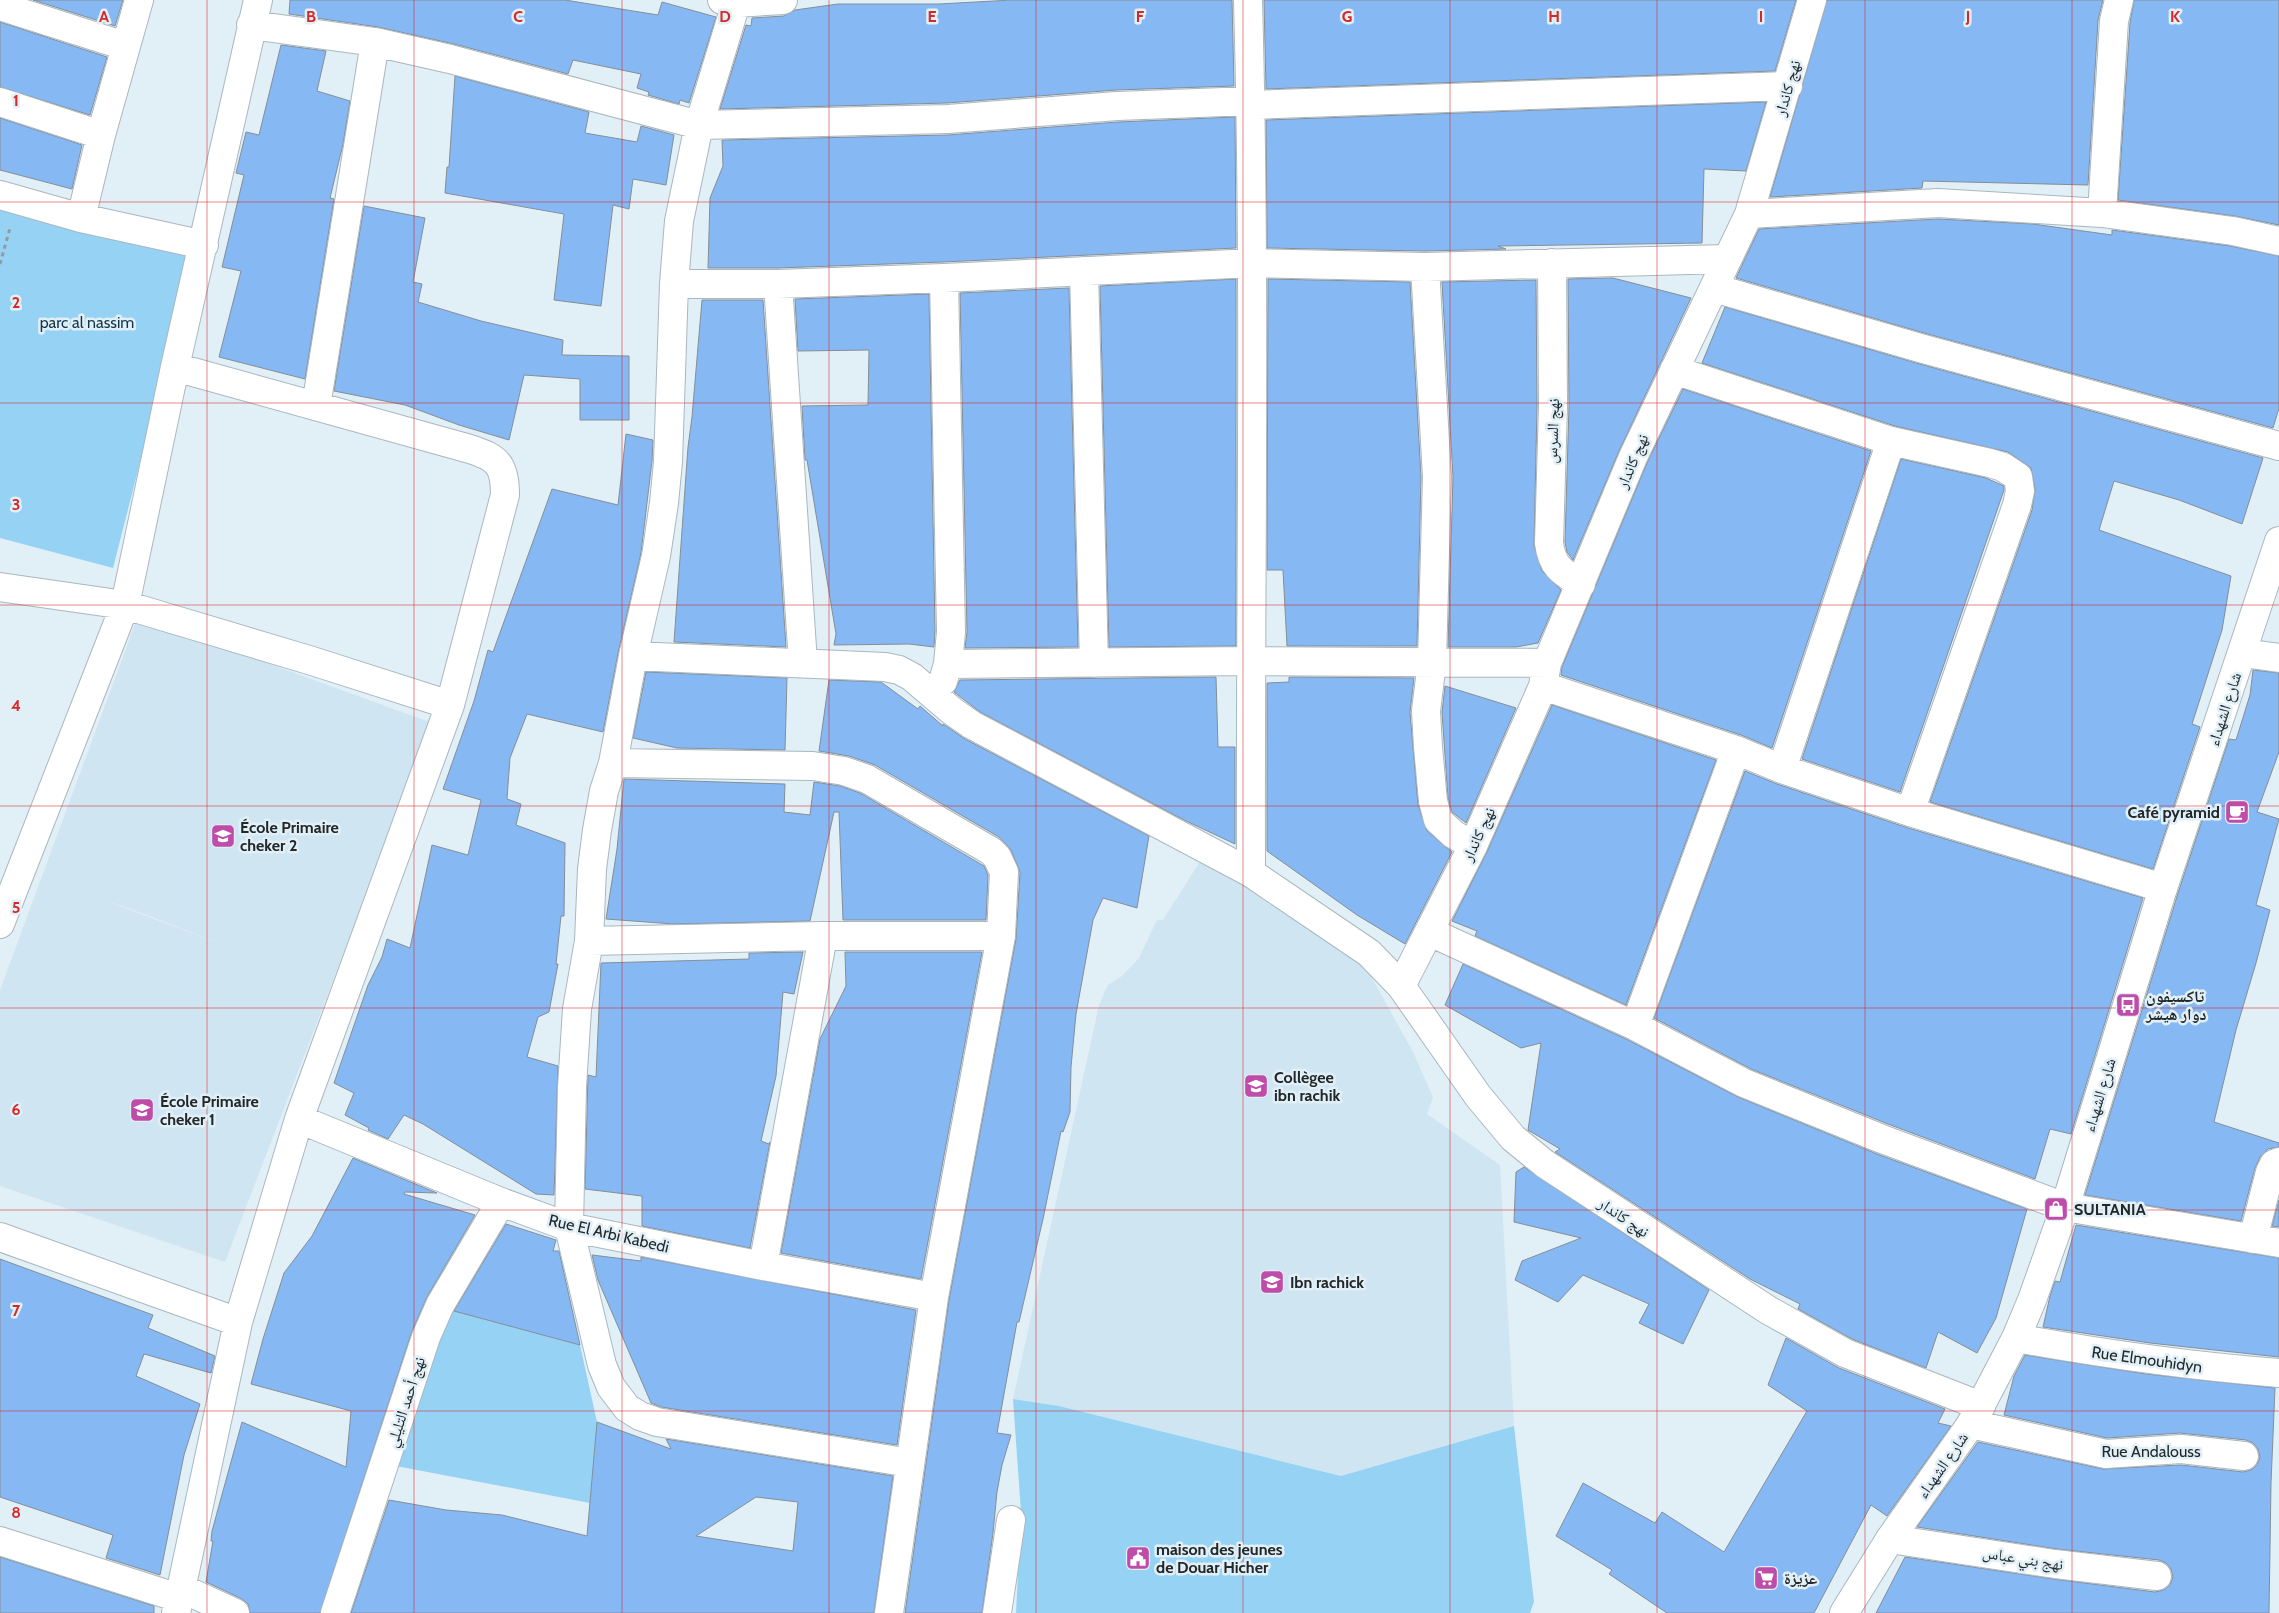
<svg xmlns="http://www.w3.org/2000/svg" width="2279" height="1613" font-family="Cabin,'Noto Naskh Arabic',sans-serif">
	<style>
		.built { fill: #d0e5f2; fill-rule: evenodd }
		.green { fill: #96d2f4 }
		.building { fill: #86b8f3; stroke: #858e98; fill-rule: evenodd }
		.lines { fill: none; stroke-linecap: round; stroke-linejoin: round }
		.street-casing { stroke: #aab7bf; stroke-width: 30 }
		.secondary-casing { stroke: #aab7bf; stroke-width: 30 }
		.path { stroke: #919ba1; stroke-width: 3; stroke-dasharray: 4 4; stroke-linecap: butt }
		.street { stroke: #fff; stroke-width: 28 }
		.secondary { stroke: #fff; stroke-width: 28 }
		.grid { fill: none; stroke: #d62828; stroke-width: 1; stroke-opacity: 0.55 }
		.labels { text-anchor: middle; stroke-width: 5; stroke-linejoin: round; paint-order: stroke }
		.street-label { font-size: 16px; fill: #23282b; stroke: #e1eff7 }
		.park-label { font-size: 16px; fill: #13374a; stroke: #e1eff7 }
		.poi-label { font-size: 16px; font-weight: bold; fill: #23282b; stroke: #e1eff7; text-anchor: start }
		.grid-label { font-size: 16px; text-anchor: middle; font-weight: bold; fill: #d62828; stroke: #e1eff7; stroke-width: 5; stroke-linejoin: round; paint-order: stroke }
	</style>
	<rect width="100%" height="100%" fill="#e1eff7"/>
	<!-- built -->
	<path class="built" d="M 138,616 L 432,723 L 225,1262 L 0,1186 L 0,990 ZM 96,897 L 144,914 L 231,948 Z
		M 1201,860 L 1361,958 L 1413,1052 L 1433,1097 L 1427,1114 L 1500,1165 L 1514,1426 L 1341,1476 L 1059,1406 L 1013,1399 L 1099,1005 L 1108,985 L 1122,976 L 1139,958 L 1157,920 L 1163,920 Z"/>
	<!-- green -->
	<path class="green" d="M 0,204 L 193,255 L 113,568 L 0,538 Z
		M 448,1308 L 580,1345 L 597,1422 L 590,1503 L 396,1466 Z
		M 1013,1399 L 1059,1406 L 1341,1476 L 1514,1426 L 1534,1602 L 1530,1613 L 1016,1613 L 1021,1512 Z"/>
	<!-- building -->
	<path class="building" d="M 33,0 L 123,0 L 115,26 Z
		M 290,0 L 565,0 L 658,15 L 662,2 L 716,17 L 689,103 L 680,100 L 679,104 L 648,95 L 649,92 L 637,88 L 641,74 L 573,60 L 568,74 L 454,44 L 378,27 L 289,14 Z
		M 1012,0 L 1232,0 L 1234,86 L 1116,90 L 947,103 L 720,109 L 746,25 L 751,26 L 752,18 L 784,16 L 795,10 L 838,4 L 939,4 Z
		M 1264,0 L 1796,0 L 1775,71 L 1266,89 Z
		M 1827,0 L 2103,0 L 2098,20 L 2088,185 L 1923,181 L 1922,188 L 1770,197 Z
		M 2134,0 L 2279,0 L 2279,225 L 2235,216 L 2118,200 L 2130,23 Z
		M 0,22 L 107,57 L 90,115 L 0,87 Z
		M 281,45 L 326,51 L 317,91 L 350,101 L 343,144 L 330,198 L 334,199 L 305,379 L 219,357 L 241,271 L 222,267 L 244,175 L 236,173 L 246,132 L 259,135 Z
		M 455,76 L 589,112 L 585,133 L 637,142 L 641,126 L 674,135 L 666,185 L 633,179 L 629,209 L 613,205 L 601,306 L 554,300 L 564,214 L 445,193 L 447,167 L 449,167 Z
		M 1766,102 L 1746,171 L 1704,169 L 1702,243 L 1498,246 L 1506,249 L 1425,251 L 1267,248 L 1266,120 Z
		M 1235,117 L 1236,248 L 943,262 L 778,268 L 708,268 L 710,198 L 723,166 L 722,140 L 948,135 L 1118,122 Z
		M 0,118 L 82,145 L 72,189 L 0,170 Z
		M 364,206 L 425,218 L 413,282 L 422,284 L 418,302 L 481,321 L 563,340 L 562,355 L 629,356 L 629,420 L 580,420 L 580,379 L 524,375 L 509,440 L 459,425 L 405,405 L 334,391 Z
		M 1938,219 L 2033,224 L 2112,235 L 2112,230 L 2230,246 L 2279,256 L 2279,408 L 2273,428 L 1924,333 L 1736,278 L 1759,229 Z
		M 1613,278 L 1691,298 L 1619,451 L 1573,560 L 1567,552 L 1565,542 L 1569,406 L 1568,279 Z
		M 1236,279 L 1236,646 L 1109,647 L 1100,286 Z
		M 1268,279 L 1410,282 L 1421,477 L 1417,646 L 1287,646 L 1283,570 L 1267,570 Z
		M 1536,280 L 1537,406 L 1534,546 L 1542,571 L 1561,590 L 1538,643 L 1516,647 L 1448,647 L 1453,477 L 1442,282 Z
		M 1069,288 L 1078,647 L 965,648 L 967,632 L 960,293 Z
		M 929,294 L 935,631 L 934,647 L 909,644 L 834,645 L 836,634 L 807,460 L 805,460 L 802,406 L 868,405 L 869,350 L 798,351 L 795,299 Z
		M 702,300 L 763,300 L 786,647 L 674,642 L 688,447 L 692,417 Z
		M 1725,307 L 1916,363 L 2263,458 L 2242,524 L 2179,500 L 2114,481 L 2099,530 L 2231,576 L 2222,630 L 2192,724 L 2200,727 L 2153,869 L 1930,802 L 2032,510 L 2035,489 L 2031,468 L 2008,452 L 1895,426 L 1702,363 Z
		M 1683,389 L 1871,451 L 1772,748 L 1741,735 L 1561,675 L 1562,667 L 1647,463 Z
		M 626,434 L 653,440 L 652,461 L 641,553 L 618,653 L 603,732 L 527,714 L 510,758 L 507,799 L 521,804 L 516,825 L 565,843 L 564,916 L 561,916 L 556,964 L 558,964 L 549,1012 L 538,1017 L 527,1057 L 558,1066 L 554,1195 L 536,1194 L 423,1124 L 404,1115 L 388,1139 L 368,1130 L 369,1128 L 345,1115 L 354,1093 L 334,1083 L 368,985 L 382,957 L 387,939 L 410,948 L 432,845 L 468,855 L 481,800 L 443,789 L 474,701 L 488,650 L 493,652 L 552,489 L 618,505 Z
		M 1901,459 L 1986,478 L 2004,486 L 2004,490 L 1900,792 L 1802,759 Z
		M 2253,670 L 2279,673 L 2279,752 L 2257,812 L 2279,819 L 2256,905 L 2270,910 L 2256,963 L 2236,1030 L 2214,1122 L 2279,1143 L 2279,1147 L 2268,1149 L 2260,1157 L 2255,1168 L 2241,1221 L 2085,1195 L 2178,893 L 2229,739 L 2236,740 L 2250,695 Z
		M 646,672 L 787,678 L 785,750 L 677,748 L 633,738 Z
		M 1216,677 L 1218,747 L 1235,747 L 1235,844 L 1184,820 L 980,712 L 954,692 L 960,680 Z
		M 1289,677 L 1414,678 L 1410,712 L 1418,805 L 1427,831 L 1452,852 L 1405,944 L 1357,915 L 1267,851 L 1267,683 L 1289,682 Z
		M 829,680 L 881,682 L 918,709 L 920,706 L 943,726 L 943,724 L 965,739 L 1149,836 L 1137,908 L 1103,898 L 1093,920 L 1076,1014 L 1071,1067 L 1070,1112 L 1063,1132 L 1061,1131 L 1043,1219 L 1019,1322 L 1017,1322 L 997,1433 L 1011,1435 L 1002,1465 L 997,1492 L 993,1533 L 982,1613 L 905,1613 L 949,1300 L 1016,939 L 1020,872 L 1011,850 L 999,837 L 875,765 L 849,756 L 819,751 Z
		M 1445,686 L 1516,708 L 1466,823 L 1452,812 L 1448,798 L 1442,712 Z
		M 1552,705 L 1716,760 L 1626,1005 L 1475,936 L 1477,931 L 1452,921 L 1487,852 Z
		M 1745,771 L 1777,784 L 1905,827 L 2143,898 L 2071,1134 L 2050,1129 L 2035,1179 L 1888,1124 L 1751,1069 L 1654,1018 Z
		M 624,779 L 785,784 L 784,812 L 810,815 L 814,782 L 840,786 L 860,793 L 984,866 L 988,875 L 986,920 L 843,920 L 839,812 L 834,812 L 810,921 L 674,924 L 606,919 L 617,849 Z
		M 803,952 L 794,994 L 783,992 L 776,1076 L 761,1141 L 769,1144 L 770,1142 L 750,1248 L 642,1226 L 642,1196 L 585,1189 L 588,1075 L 596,1077 L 601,963 L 749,959 L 749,953 Z
		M 845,952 L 982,952 L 921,1279 L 781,1253 L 820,1039 L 846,986 Z
		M 1463,964 L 1628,1040 L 1738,1097 L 1877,1154 L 2027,1209 L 1996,1318 L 1977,1353 L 1938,1332 L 1926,1368 L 1852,1339 L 1798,1309 L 1800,1304 L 1750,1279 L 1555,1152 L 1560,1149 L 1528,1130 L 1541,1043 L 1521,1048 L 1445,1005 Z
		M 353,1158 L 437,1193 L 405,1192 L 404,1194 L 475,1215 L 427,1297 L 412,1331 L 320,1613 L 250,1613 L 248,1604 L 242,1599 L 206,1582 L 213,1541 L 211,1541 L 212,1531 L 242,1422 L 346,1467 L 351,1411 L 251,1384 L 263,1339 L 284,1273 L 312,1236 Z
		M 1524,1167 L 1709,1290 L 1683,1344 L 1639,1323 L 1649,1304 L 1583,1275 L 1558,1302 L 1515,1280 L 1522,1261 L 1581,1238 L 1514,1222 L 1516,1172 Z
		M 2279,1200 L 2279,1227 L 2272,1226 Z
		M 506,1224 L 556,1240 L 553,1251 L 559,1251 L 580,1345 L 454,1311 Z
		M 2076,1225 L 2279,1258 L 2279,1357 L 2150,1343 L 2043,1327 L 2050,1296 L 2055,1281 L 2060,1282 Z
		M 592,1255 L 641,1261 L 641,1257 L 916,1310 L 897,1445 L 661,1407 L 651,1403 L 598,1280 Z
		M 0,1259 L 153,1315 L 148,1328 L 215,1356 L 211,1373 L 144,1354 L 136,1376 L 200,1404 L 184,1455 L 160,1575 L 106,1558 L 113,1535 L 0,1497 Z
		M 1786,1338 L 1839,1368 L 1945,1409 L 1938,1423 L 1951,1426 L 1887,1516 L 1871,1505 L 1814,1613 L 1667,1613 L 1609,1574 L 1612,1570 L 1556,1536 L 1583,1483 L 1655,1523 L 1662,1512 L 1724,1552 L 1807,1411 L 1768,1385 Z
		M 2025,1355 L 2146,1374 L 2275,1388 L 2271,1483 L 2269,1613 L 1876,1613 L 1905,1557 L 2053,1579 L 2155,1592 L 2164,1590 L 2170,1585 L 2173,1577 L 2171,1569 L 2166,1563 L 2159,1560 L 2057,1549 L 1917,1527 L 1978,1442 L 2103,1469 L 2181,1465 L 2243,1472 L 2251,1470 L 2257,1465 L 2260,1457 L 2258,1449 L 2253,1443 L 2246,1440 L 2180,1433 L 2107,1438 L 2004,1415 L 2014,1376 Z
		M 597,1422 L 671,1449 L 666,1439 L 893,1476 L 874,1613 L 351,1613 L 389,1500 L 446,1510 L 502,1515 L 587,1536 ZM 756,1497 L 798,1502 L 793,1551 L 696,1536 Z
		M 0,1557 L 154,1606 L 154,1613 L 0,1613 Z"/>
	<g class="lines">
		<defs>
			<path id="street" d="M 722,0 L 736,3 L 783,0
				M 737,0 L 699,125 L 679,221 L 674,284 L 668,462 L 664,503 L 656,556 L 633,656 L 613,763 L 604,791 L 597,830 L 592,869 L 589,941 L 577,1009 L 572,1087 L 569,1227 L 602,1365 L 611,1387 L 627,1408 L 640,1416 L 657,1422 L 910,1463
				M 1248,0 C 1256,291 1250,582 1251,873
				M 1812,0 L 1749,214 L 1633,457 L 1547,663 L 1543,686 L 1473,846 L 1401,986 L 1478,1096 L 1513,1138 L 1545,1164 L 1768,1310 L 1845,1353 L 1981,1406
				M 0,6 L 125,46
				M 251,25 L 375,42 L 450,59 L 699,125 L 948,119 L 1117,106 L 1251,101
				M 0,102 L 101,135
				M 1252,105 L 1788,86
				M 0,195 L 81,218 L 204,245
				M 2102,213 L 2114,21 L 2119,0
				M 1749,214 L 1938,203 L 2102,213 L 2233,231 L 2279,241
				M 81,218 L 101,135 L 139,0
				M 1552,263 L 1553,406 L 1549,543 C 1552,567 1562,572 1581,584
				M 1425,267 L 1437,477 L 1432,662 L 1426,711 L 1428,747 L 1433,801 L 1438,820 L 1453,834 L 1473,846
				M 1084,271 L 1094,663
				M 674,284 L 778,284 L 944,278 L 1253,263 L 1425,267 L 1727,259
				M 778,284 L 803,663
				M 1714,288 L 1920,348 L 2279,446
				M 175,367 L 470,449 C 498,458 505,465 505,495 L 450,705
				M 1674,370 L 1891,441 L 1990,463 L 2003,467 L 2018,477 L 2020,491 L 2017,505 L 1910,812
				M 316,406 L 375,42
				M 0,587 L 125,605 L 309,660 L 450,705 L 299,1119 L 238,1322 L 176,1613
				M 2243,653 L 2279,658
				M 633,656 L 885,667 L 899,670 L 912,677 L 952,711 L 972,725 L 1251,873 L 1369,953 L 1401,986
				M 948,664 L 1250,661 L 1547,663
				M 943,681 L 948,664 L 951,632 L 944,278
				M 1543,686 L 1736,750 L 1782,769 L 1910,812 L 2163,888
				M 613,763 L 813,766 L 844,771 L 867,779 L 991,851 L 997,857 L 1004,872 L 1001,936 L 934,1297 L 889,1613
				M 1782,769 L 1891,441
				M 0,924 L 125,605 L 175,367 L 258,0
				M 1430,932 L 1635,1026 L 1744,1083 L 1882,1139 L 2065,1207 L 2279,1243
				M 589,941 L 823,936 L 1001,936
				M 1635,1026 L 1736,750
				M 299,1119 L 501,1202 L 569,1227 L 763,1266 L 934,1297
				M 0,1237 L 238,1322
				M 2253,1239 L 2270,1172 L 2274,1164 L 2279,1162
				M 763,1266 L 823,936
				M 2016,1338 C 2104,1354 2191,1366 2279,1373
				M 1971,1424 L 2106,1454 L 2181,1449 L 2244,1456
				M 1890,1539 L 2055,1564 L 2157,1576
				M 0,1541 L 179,1598
				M 181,1588 L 235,1613
				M 335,1613 L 426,1337 L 440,1305 L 501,1202
				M 997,1613 L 1011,1520"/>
			<path id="secondary" d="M 1844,1613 L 1890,1539 L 1971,1424 L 2016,1338 L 2032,1300 L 2065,1207 L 2163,888 L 2279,541"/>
		</defs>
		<!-- street casing -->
		<use href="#street" class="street-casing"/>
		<!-- secondary casing -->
		<use href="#secondary" class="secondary-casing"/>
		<!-- path -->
		<path class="path" d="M 0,264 L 10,228"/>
		<!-- street -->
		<use href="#street" class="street"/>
		<!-- secondary -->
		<use href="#secondary" class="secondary"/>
	</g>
	<!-- grid -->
	<path class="grid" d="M 207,0 L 207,1613M 414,0 L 414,1613M 622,0 L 622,1613M 829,0 L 829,1613M 1036,0 L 1036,1613M 1243,0 L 1243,1613M 1450,0 L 1450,1613M 1657,0 L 1657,1613M 1865,0 L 1865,1613M 2072,0 L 2072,1613M 0,202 L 2279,202M 0,403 L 2279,403M 0,605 L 2279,605M 0,806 L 2279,806M 0,1008 L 2279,1008M 0,1210 L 2279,1210M 0,1411 L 2279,1411"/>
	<!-- icons -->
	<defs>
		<symbol id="cafe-square" viewBox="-11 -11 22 22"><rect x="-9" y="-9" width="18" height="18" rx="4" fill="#be4ca8" stroke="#e1eff7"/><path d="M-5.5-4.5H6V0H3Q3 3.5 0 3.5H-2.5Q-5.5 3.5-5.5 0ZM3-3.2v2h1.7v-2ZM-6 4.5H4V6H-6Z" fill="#fff"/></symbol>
		<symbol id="school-square" viewBox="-11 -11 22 22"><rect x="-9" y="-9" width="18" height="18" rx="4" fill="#be4ca8" stroke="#e1eff7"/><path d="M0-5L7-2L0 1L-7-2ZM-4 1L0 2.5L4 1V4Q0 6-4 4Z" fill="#fff"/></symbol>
		<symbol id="bus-square" viewBox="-11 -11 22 22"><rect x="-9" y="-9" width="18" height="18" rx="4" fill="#be4ca8" stroke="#e1eff7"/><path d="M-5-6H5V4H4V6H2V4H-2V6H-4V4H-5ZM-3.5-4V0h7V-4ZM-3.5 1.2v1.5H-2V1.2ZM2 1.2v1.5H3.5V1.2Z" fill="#fff"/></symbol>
		<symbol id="shop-square" viewBox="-11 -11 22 22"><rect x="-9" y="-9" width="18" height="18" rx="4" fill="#be4ca8" stroke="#e1eff7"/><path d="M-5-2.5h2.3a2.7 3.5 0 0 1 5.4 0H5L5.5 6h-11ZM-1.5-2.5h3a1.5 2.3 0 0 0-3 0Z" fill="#fff"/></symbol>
		<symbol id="civic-square" viewBox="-11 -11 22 22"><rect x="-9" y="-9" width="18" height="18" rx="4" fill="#be4ca8" stroke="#e1eff7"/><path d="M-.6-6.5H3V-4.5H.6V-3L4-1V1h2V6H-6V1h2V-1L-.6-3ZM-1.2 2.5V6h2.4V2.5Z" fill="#fff"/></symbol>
		<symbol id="supermarket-square" viewBox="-11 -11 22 22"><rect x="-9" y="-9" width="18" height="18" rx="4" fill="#be4ca8" stroke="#e1eff7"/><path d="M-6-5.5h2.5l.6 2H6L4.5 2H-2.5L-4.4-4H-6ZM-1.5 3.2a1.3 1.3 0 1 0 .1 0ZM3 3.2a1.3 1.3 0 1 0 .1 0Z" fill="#fff"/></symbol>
	</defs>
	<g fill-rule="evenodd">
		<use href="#cafe-square" x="2223" y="798" width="28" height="28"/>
		<use href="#school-square" x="209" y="822" width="28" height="28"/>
		<use href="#bus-square" x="2114" y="991" width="28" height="28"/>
		<use href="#school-square" x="1242" y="1072" width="28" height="28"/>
		<use href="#school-square" x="128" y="1096" width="28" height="28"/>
		<use href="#shop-square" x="2042" y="1195" width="28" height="28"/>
		<use href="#school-square" x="1258" y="1268" width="28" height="28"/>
		<use href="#civic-square" x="1124" y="1544" width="28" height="28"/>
		<use href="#supermarket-square" x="1752" y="1564" width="28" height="28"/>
	</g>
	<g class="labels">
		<!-- street labels -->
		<g class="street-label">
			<text transform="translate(1787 88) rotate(-74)" y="6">نهج كاندار</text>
			<text transform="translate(1552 431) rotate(-88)" y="6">نهج السرس</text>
			<text transform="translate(1632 461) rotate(-67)" y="6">نهج كاندار</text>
			<text transform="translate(2224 709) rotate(-72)" y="6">شارع الشهداء</text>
			<text transform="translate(1478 834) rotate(-65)" y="6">نهج كاندار</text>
			<text transform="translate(2099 1095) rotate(-73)" y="6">شارع الشهداء</text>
			<text transform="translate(1624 1217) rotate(34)" y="6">نهج كاندار</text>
			<text transform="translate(609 1233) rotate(13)" y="6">Rue El Arbi Kabedi</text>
			<text transform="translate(2147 1359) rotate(8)" y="6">Rue Elmouhidyn</text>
			<text transform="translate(405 1402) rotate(-72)" y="6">نهج أحمد التليلي</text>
			<text x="2151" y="1457">Rue Andalouss</text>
			<text transform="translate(1942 1465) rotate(-55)" y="6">شارع الشهداء</text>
			<text transform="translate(2023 1558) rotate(9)" y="6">نهج بني عباس</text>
		</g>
		<!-- park labels -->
		<g class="park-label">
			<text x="87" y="328">parc al nassim</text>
		</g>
		<!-- poi labels -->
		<g class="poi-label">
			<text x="2220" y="818" text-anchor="end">Café pyramid</text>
			<text x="240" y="833">École Primaire<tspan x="240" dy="18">cheker 2</tspan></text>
			<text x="2146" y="1002">تاكسيفون<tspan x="2146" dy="18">دوار هيشر</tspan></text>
			<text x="1274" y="1083">Collègee<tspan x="1274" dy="18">ibn rachik</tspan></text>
			<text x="160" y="1107">École Primaire<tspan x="160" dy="18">cheker 1</tspan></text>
			<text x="2074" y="1215">SULTANIA</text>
			<text x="1290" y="1288">Ibn rachick</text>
			<text x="1156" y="1555">maison des jeunes<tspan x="1156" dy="18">de Douar Hicher</tspan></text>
			<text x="1784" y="1584">عزيزة</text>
		</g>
	</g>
	<g class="grid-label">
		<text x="104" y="22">A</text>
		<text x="311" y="22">B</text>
		<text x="518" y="22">C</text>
		<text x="725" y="22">D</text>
		<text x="932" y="22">E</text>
		<text x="1140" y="22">F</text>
		<text x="1347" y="22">G</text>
		<text x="1554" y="22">H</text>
		<text x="1761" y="22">I</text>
		<text x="1968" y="22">J</text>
		<text x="2175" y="22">K</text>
		<text x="16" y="106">1</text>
		<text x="16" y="308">2</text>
		<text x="16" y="510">3</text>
		<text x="16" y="711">4</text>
		<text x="16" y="913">5</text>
		<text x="16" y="1115">6</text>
		<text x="16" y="1316">7</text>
		<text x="16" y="1518">8</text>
	</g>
</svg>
